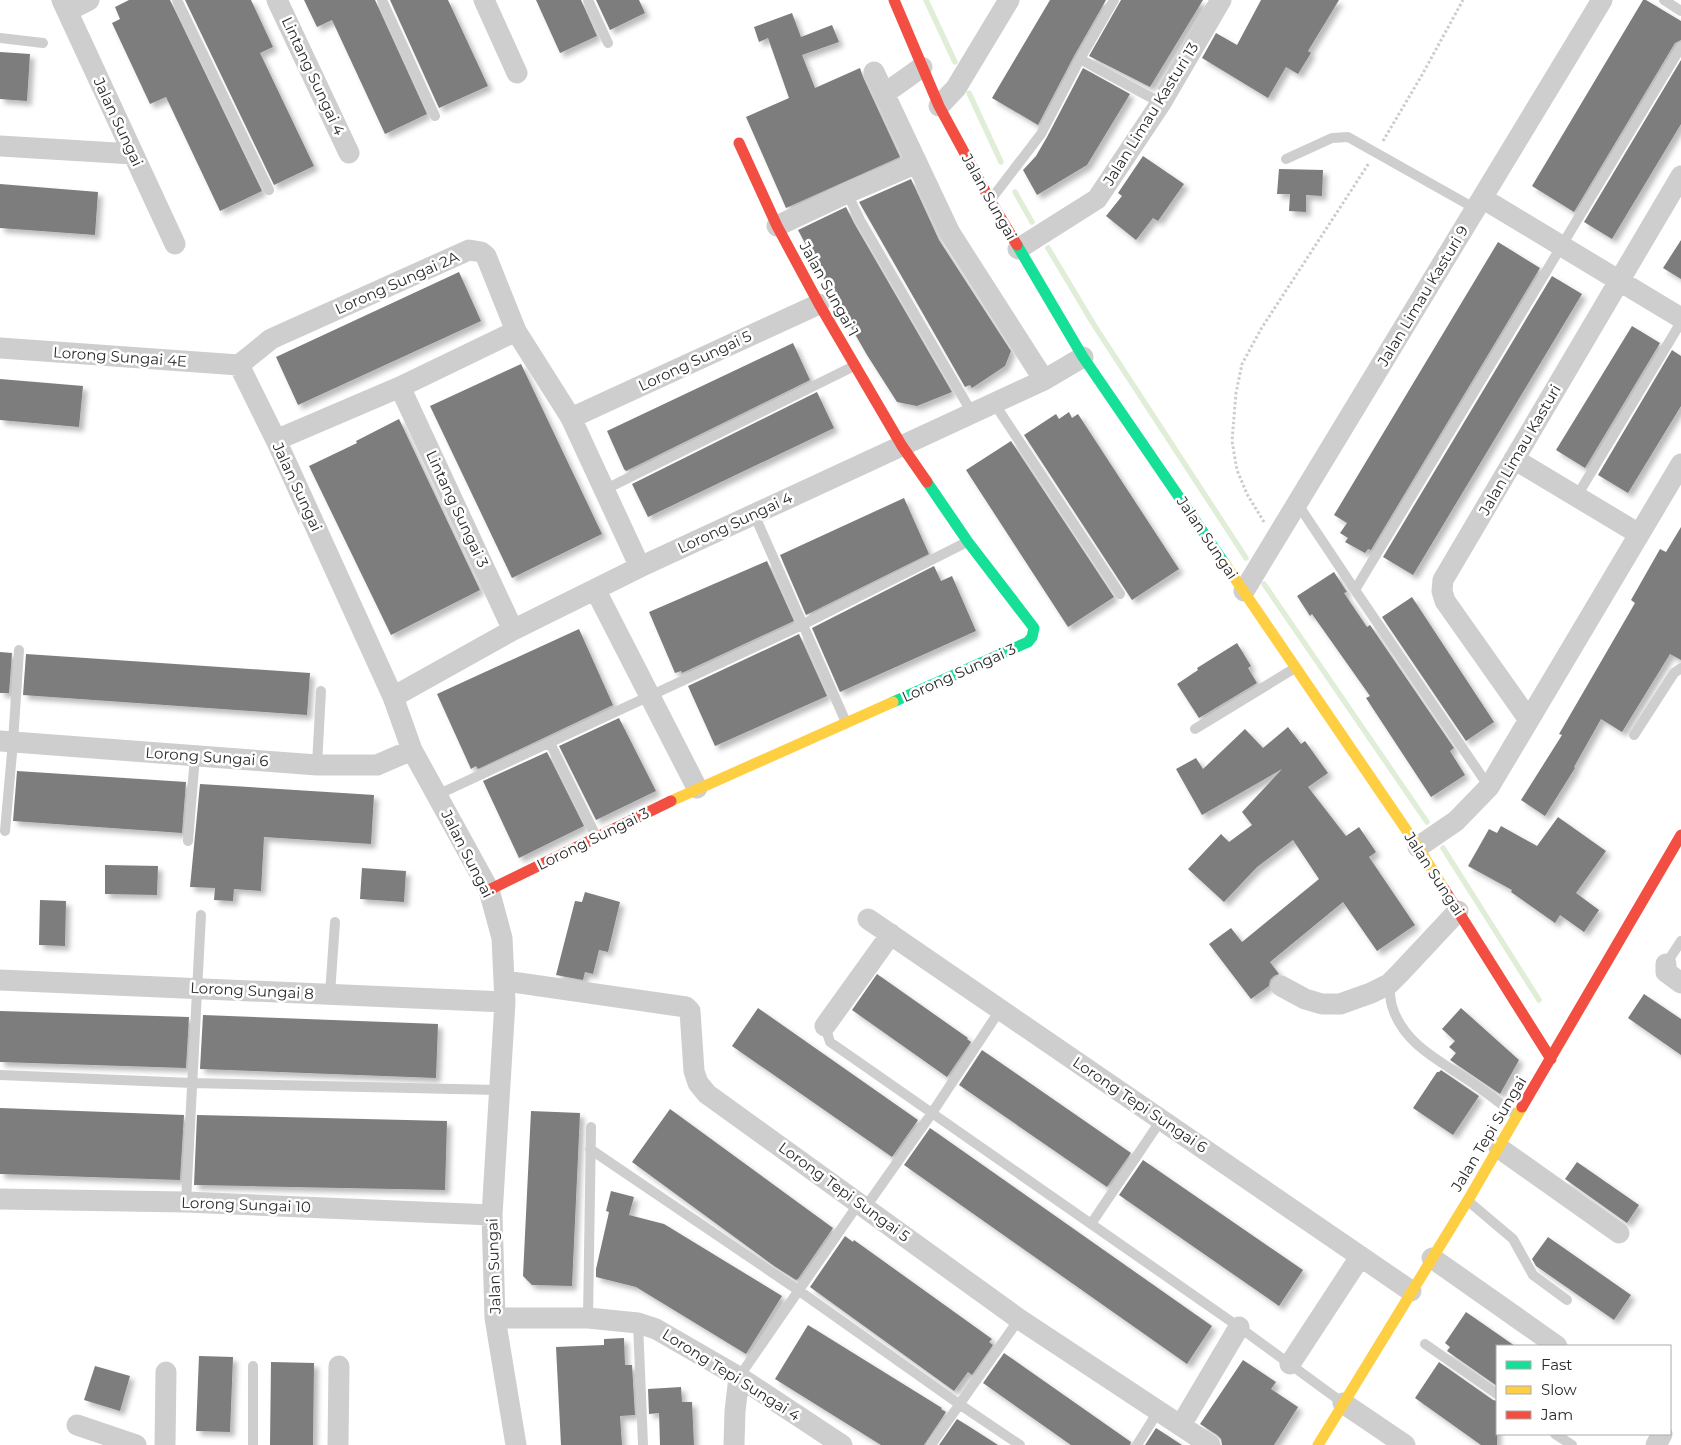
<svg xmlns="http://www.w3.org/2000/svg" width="1681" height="1445" font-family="Montserrat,sans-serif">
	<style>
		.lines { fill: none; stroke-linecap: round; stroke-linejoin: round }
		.stream { stroke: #e0eed8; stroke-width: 5.5 }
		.building { fill: #7d7d7d; filter: url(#shadow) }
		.path { stroke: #ccc; stroke-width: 3; stroke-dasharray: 2.5 2.5; stroke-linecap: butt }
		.lane { stroke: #cecece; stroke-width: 10 }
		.street { stroke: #cecece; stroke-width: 21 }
		.fast { stroke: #16e098; stroke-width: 11 }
		.slow { stroke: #ffcf43; stroke-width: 11 }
		.jam { stroke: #f24e42; stroke-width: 11 }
		.labels { text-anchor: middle; stroke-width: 5; stroke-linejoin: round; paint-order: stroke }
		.street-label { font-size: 15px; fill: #2b2b2b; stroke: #fff }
	</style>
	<defs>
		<filter id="shadow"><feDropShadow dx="4.5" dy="4.5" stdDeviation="2.5" flood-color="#0004"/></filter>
	</defs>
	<rect width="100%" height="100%" fill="#fff"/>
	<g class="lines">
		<!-- stream -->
		<path class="stream" d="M 926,0 L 955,62
			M 969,93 L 1001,162
			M 1015,192 L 1032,222
			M 1048,248 L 1094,325 L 1246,558
			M 1264,584 L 1427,822
			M 1443,848 L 1539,1000"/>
	</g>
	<!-- building -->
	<path class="building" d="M 129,0 L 170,0 L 262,191 L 220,211 L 166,97 L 150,104 L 112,23 L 120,19 L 115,7 Z
		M 185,0 L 251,0 L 273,47 L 260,53 L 314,166 L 274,185 Z
		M 304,0 L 375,0 L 427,114 L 385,134 L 332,20 L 317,27 Z
		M 390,0 L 448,0 L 488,86 L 439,108 Z
		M 536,0 L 581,0 L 597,36 L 560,53 Z
		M 596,0 L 639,0 L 645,13 L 610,30 Z
		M 1050,0 L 1106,0 L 1074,56 L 1038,125 L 992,98 Z
		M 1121,0 L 1203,0 L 1150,87 L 1089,56 Z
		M 1261,0 L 1339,0 L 1308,51 L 1311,53 L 1298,74 L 1286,67 L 1268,98 L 1202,58 L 1216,33 L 1237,45 Z
		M 1643,0 L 1646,0 L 1681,21 L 1681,40 L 1675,43 L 1574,212 L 1532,186 Z
		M 792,13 L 801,37 L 832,25 L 839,42 L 802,55 L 815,88 L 860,68 L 863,77 L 900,157 L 786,208 L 746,117 L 789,98 L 768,38 L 759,42 L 754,27 Z
		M 0,52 L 30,54 L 27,101 L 0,99 Z
		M 1681,60 L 1681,124 L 1612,239 L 1584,222 Z
		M 1083,68 L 1130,94 L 1087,165 L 1037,195 L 1023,170 L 1036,156 L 1047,137 Z
		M 1143,156 L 1184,184 L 1158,221 L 1153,218 L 1136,240 L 1106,216 L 1122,196 L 1118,193 Z
		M 1279,169 L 1323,170 L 1322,196 L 1306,195 L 1306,212 L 1289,211 L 1290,194 L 1277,194 Z
		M 911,179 L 939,240 L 1011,351 L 1005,366 L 972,388 L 970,385 L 965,387 L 859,202 Z
		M 0,184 L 98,192 L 95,235 L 0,228 Z
		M 846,207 L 854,223 L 952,392 L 917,406 L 897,402 L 867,355 L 833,296 L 798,230 Z
		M 1681,240 L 1681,279 L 1663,268 Z
		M 1498,242 L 1540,268 L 1371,550 L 1368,549 L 1365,553 L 1345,542 L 1348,538 L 1340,533 L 1347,523 L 1334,515 Z
		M 459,272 L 481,321 L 298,405 L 276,357 Z
		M 1552,276 L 1582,294 L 1413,575 L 1383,557 Z
		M 1632,326 L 1660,343 L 1585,468 L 1556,450 Z
		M 793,343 L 810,380 L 626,471 L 624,469 L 607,431 Z
		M 1672,350 L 1681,356 L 1681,406 L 1628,493 L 1598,475 Z
		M 521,364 L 602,534 L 512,578 L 430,406 Z
		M 0,379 L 83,386 L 79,427 L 0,420 Z
		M 817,392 L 834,428 L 648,517 L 632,484 Z
		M 1069,412 L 1072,418 L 1078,414 L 1179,569 L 1132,600 L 1024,435 L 1056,414 L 1059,419 Z
		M 399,419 L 480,590 L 391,635 L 309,466 L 357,443 L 356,441 Z
		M 1011,441 L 1114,597 L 1068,627 L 966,470 Z
		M 904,498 L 929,554 L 806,615 L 780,555 Z
		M 1681,527 L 1681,660 L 1670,654 L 1622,732 L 1601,719 L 1574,767 L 1575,768 L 1545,816 L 1521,800 L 1562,735 L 1559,734 L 1635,603 L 1631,600 L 1660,549 L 1666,552 Z
		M 767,561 L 794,621 L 682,673 L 681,671 L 675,673 L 649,612 Z
		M 934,566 L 941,581 L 952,576 L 976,631 L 840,692 L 812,628 Z
		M 1334,572 L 1347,592 L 1344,593 L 1367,627 L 1370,625 L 1454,748 L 1450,751 L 1465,775 L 1431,797 L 1366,698 L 1370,696 L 1312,614 L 1310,616 L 1297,596 Z
		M 1412,597 L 1494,722 L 1466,741 L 1382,617 Z
		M 579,629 L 613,705 L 478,769 L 476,766 L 471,769 L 437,694 Z
		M 799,634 L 827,696 L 715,746 L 688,686 Z
		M 1237,643 L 1251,666 L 1248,668 L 1257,683 L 1199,718 L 1177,684 L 1198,670 L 1197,668 Z
		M 0,652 L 12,653 L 9,693 L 0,693 Z
		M 26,654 L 310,673 L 307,715 L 23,695 Z
		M 619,718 L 656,791 L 596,820 L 559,746 Z
		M 1288,727 L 1301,744 L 1305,741 L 1328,773 L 1308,787 L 1346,836 L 1359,827 L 1376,852 L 1369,857 L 1415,925 L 1377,951 L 1343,902 L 1270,962 L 1279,974 L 1274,976 L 1270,980 L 1269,986 L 1251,999 L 1209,944 L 1231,928 L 1242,942 L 1319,879 L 1293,840 L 1257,867 L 1224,902 L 1188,869 L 1221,834 L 1229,842 L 1252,825 L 1242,812 L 1282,769 L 1202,815 L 1176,769 L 1196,758 L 1203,769 L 1245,729 L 1263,748 Z
		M 547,752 L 584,826 L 519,858 L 483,781 Z
		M 17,771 L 186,782 L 182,833 L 13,821 Z
		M 200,784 L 374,795 L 371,844 L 264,837 L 261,891 L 234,889 L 233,901 L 214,900 L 215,888 L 190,887 Z
		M 1558,817 L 1606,851 L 1576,893 L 1599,910 L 1584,932 L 1560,915 L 1555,923 L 1511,892 L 1512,890 L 1468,866 L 1489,829 L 1497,833 L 1501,826 L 1537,846 Z
		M 105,865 L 158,866 L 157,895 L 105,894 Z
		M 362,868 L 406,871 L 404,902 L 360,899 Z
		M 585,892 L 620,902 L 608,952 L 599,950 L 593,974 L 585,972 L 583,980 L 556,975 L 575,901 L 582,902 Z
		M 40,900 L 66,901 L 65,946 L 39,945 Z
		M 877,974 L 968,1038 L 967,1039 L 971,1042 L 947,1077 L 852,1010 Z
		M 1644,994 L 1681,1019 L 1681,1055 L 1628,1018 Z
		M 758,1008 L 918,1120 L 892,1157 L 732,1046 Z
		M 1461,1008 L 1519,1060 L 1500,1094 L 1450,1060 L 1456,1053 L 1449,1047 L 1455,1041 L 1442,1029 Z
		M 0,1011 L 189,1017 L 186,1068 L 0,1062 Z
		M 203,1015 L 438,1024 L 436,1078 L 200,1069 Z
		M 982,1050 L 1131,1153 L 1107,1187 L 959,1085 Z
		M 1441,1070 L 1479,1096 L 1453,1135 L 1413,1108 L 1437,1072 L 1439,1072 Z
		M 0,1108 L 184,1115 L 180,1180 L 0,1174 Z
		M 670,1109 L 833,1228 L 798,1279 L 796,1280 L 774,1266 L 632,1162 Z
		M 531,1111 L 580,1113 L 572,1286 L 532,1285 L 523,1276 Z
		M 197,1115 L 447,1121 L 445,1190 L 194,1185 Z
		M 930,1128 L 1212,1326 L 1187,1364 L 904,1165 Z
		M 1143,1160 L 1303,1270 L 1279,1306 L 1119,1195 Z
		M 1577,1162 L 1639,1205 L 1627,1223 L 1565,1179 Z
		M 611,1191 L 634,1197 L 629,1215 L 664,1224 L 782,1296 L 746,1354 L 636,1287 L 596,1277 L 596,1269 L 609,1212 L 606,1211 Z
		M 845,1236 L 853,1242 L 854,1240 L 992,1339 L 989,1342 L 993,1345 L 972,1375 L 968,1372 L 954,1391 L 810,1287 Z
		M 1548,1237 L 1631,1295 L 1614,1320 L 1536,1266 L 1532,1259 Z
		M 1466,1312 L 1515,1346 L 1497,1346 L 1497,1386 L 1447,1351 L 1450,1347 L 1445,1343 Z
		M 808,1325 L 942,1408 L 941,1409 L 946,1412 L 924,1445 L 881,1445 L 775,1379 Z
		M 624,1338 L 625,1365 L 632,1365 L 635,1415 L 620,1416 L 622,1445 L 561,1445 L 556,1347 L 604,1345 L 604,1339 Z
		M 1004,1353 L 1131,1442 L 1130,1445 L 1071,1445 L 983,1383 Z
		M 199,1356 L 233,1357 L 230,1432 L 196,1431 Z
		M 1243,1360 L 1276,1382 L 1271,1389 L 1298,1407 L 1274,1445 L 1222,1445 L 1221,1439 L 1217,1435 L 1200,1424 Z
		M 271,1362 L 314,1363 L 313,1445 L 270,1445 Z
		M 1439,1362 L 1493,1400 L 1497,1401 L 1497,1445 L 1481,1445 L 1415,1398 Z
		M 95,1366 L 130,1376 L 120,1411 L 84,1400 Z
		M 681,1387 L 682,1402 L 692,1402 L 694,1445 L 660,1445 L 659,1413 L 649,1414 L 648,1389 Z
		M 957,1419 L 970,1427 L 998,1445 L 939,1445 Z
		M 1156,1428 L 1182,1445 L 1145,1445 Z"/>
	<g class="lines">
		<!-- path -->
		<path class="path" d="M 1383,141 L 1422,75 L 1463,0
			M 1264,522 L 1247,494 L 1237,470 L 1232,441 L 1236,393 L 1242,364 L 1261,329 L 1369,163"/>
		<!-- lane -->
		<path class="lane" d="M 177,0 L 269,190
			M 382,0 L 435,116
			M 588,0 L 608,43
			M 1664,0 L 1681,11
			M 0,38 L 43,43
			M 1080,59 L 1161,103
			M 1286,159 L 1332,138 L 1348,137 L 1476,209
			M 847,193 L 860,220 L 972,413
			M 992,198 L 1041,134 L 1080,59 L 1114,0
			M 994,403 L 1120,594
			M 604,490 L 854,366
			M 1577,496 L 1681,322
			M 1297,503 L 1355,590 L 1489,787
			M 754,514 L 845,720
			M 1355,590 L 1681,47
			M 1195,729 L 1295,668
			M 1634,735 L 1674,673 L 1681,668
			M 550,743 L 596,836
			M 317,765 L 321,691
			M 437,795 L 802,625 L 967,542
			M 5,831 L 13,742 L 19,650
			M 188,841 L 195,756
			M 1666,964 L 1681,941
			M 1389,984 C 1390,991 1390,999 1392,1006 C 1404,1046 1443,1062 1474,1084 C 1489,1094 1502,1105 1517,1116
			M 330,994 L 335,922
			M 825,1026 L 830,1042 L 1239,1327 L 1343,1403
			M 0,1075 L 192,1083 L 499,1090
			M 590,1149 L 798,1290 L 959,1404 L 1020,1445
			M 1468,1201 L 1513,1239 L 1533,1275 L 1567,1300
			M 186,1202 L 201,915
			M 865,1208 L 932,1113 L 1000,1010
			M 1091,1224 L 1161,1120
			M 588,1318 L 591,1127
			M 638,1323 L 643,1445
			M 1425,1344 L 1497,1394
			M 739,1377 L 859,1203
			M 1555,1434 L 1572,1445
			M 253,1445 L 253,1366
			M 931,1445 L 1019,1319
			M 1137,1445 L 1159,1410"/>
		<!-- street -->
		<path class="street" d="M 62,0 L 175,244
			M 277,0 L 349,153
			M 484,0 L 517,73
			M 67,11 L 89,0
			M 874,72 L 950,233 L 1044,380
			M 884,94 L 922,67
			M 939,106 L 956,88 L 1009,0
			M 0,146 L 133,154
			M 1482,198 L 1681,318
			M 777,226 L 847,193 L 917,163
			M 1018,249 L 1097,199 L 1161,103 L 1221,0
			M 0,348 L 239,365
			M 239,365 L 276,440 L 393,697 L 412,750 L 489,890 L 502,938 L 505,1002 L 492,1215 L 495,1318 L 516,1445
			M 239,365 L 271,339 L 469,250 L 481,252 L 486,256 L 516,331 L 571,418 L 640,567
			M 400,387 L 513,630
			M 571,418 L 819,304
			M 276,440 L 400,387 L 516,331
			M 1514,459 L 1639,534
			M 595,589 L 697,788
			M 1244,591 L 1602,0
			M 393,697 L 513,630 L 640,567 L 1044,380 L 1083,357
			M 1529,720 L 1445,601 L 1442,591 L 1443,580 L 1681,176
			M 0,741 L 317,765 L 377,765 L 412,750
			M 1418,847 L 1456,821 L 1489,787 L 1681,464
			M 868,919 L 1411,1291
			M 1666,964 L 1666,972 L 1681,983
			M 0,980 L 505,1002
			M 505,981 L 686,1007 L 690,1011 L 694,1071 L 698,1083 L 707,1094 L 1019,1319 L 1210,1445
			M 1281,986 L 1305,999 L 1322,1004 L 1340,1004 L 1371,993 L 1389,984 L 1400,973 L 1458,911
			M 825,1026 L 891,934
			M 1499,1148 L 1619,1233
			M 0,1199 L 186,1202 L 492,1215
			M 1432,1258 L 1557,1346
			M 495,1318 L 588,1318 L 638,1323 L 656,1329 L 739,1377 L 842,1445
			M 1290,1364 L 1360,1257
			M 1343,1403 L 1405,1445
			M 77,1425 L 136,1445
			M 1181,1425 L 1239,1327
			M 165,1445 L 166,1372
			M 338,1445 L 339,1366
			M 734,1445 L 735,1411 L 739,1377
			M 1656,1445 L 1662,1434"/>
		<!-- fast -->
		<path class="fast" d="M 1017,245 L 1083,357 L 1225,564
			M 893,702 L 1028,642 L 1032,637 L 1034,628 L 968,542 L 927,482"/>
		<!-- slow -->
		<path class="slow" d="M 1225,564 L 1418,847 L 1444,889
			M 671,801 L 893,702
			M 1318,1445 L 1471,1195 L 1522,1107"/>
		<!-- jam -->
		<path class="jam" d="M 894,0 L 939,106 L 990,200 L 1017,245
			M 739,143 L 777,226 L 819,304 L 902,446 L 927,482
			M 1444,889 L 1551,1059
			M 489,890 L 671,801
			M 1522,1107 L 1681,835"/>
	</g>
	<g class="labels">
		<!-- street labels -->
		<g class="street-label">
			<text transform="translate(313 76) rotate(65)" y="5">Lintang Sungai 4</text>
			<text transform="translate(1151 114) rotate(-58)" y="5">Jalan Limau Kasturi 13</text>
			<text transform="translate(118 122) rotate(65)" y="5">Jalan Sungai</text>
			<text transform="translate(989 197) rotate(61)" y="5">Jalan Sungai</text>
			<text transform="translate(397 283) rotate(-24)" y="5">Lorong Sungai 2A</text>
			<text transform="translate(829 289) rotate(61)" y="5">Jalan Sungai 1</text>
			<text transform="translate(1423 296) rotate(-59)" y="5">Jalan Limau Kasturi 9</text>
			<text transform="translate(120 357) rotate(4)" y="5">Lorong Sungai 4E</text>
			<text transform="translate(695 361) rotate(-25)" y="5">Lorong Sungai 5</text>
			<text transform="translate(1520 450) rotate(-60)" y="5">Jalan Limau Kasturi</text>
			<text transform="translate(297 487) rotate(65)" y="5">Jalan Sungai</text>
			<text transform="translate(457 509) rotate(65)" y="5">Lintang Sungai 3</text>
			<text transform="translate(735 523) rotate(-25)" y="5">Lorong Sungai 4</text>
			<text transform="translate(1207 538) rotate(56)" y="5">Jalan Sungai</text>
			<text transform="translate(959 673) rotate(-24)" y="5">Lorong Sungai 3</text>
			<text transform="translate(207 757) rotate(4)" y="5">Lorong Sungai 6</text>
			<text transform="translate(593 839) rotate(-26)" y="5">Lorong Sungai 3</text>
			<text transform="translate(467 854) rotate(63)" y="5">Jalan Sungai</text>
			<text transform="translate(1434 874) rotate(57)" y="5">Jalan Sungai</text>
			<text transform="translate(252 991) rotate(3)" y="5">Lorong Sungai 8</text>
			<text transform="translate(1140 1105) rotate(34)" y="5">Lorong Tepi Sungai 6</text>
			<text transform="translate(1489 1134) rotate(-59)" y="5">Jalan Tepi Sungai</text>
			<text transform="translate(844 1192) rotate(36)" y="5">Lorong Tepi Sungai 5</text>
			<text transform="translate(246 1205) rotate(2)" y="5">Lorong Sungai 10</text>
			<text transform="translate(494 1266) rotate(-92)" y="5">Jalan Sungai</text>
			<text transform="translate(731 1375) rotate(32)" y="5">Lorong Tepi Sungai 4</text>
		</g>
	</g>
	<!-- legend -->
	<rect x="1496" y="1345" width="175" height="90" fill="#ffffff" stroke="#aaaaaa"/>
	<rect x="1506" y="1361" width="25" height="8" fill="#16e098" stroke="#aaaaaa"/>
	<text x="1541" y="1370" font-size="15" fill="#2b2b2b">Fast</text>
	<rect x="1506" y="1386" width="25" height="8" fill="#ffcf43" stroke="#aaaaaa"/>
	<text x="1541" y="1395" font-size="15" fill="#2b2b2b">Slow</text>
	<rect x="1506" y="1411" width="25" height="8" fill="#f24e42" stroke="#aaaaaa"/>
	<text x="1541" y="1420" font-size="15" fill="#2b2b2b">Jam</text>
</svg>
